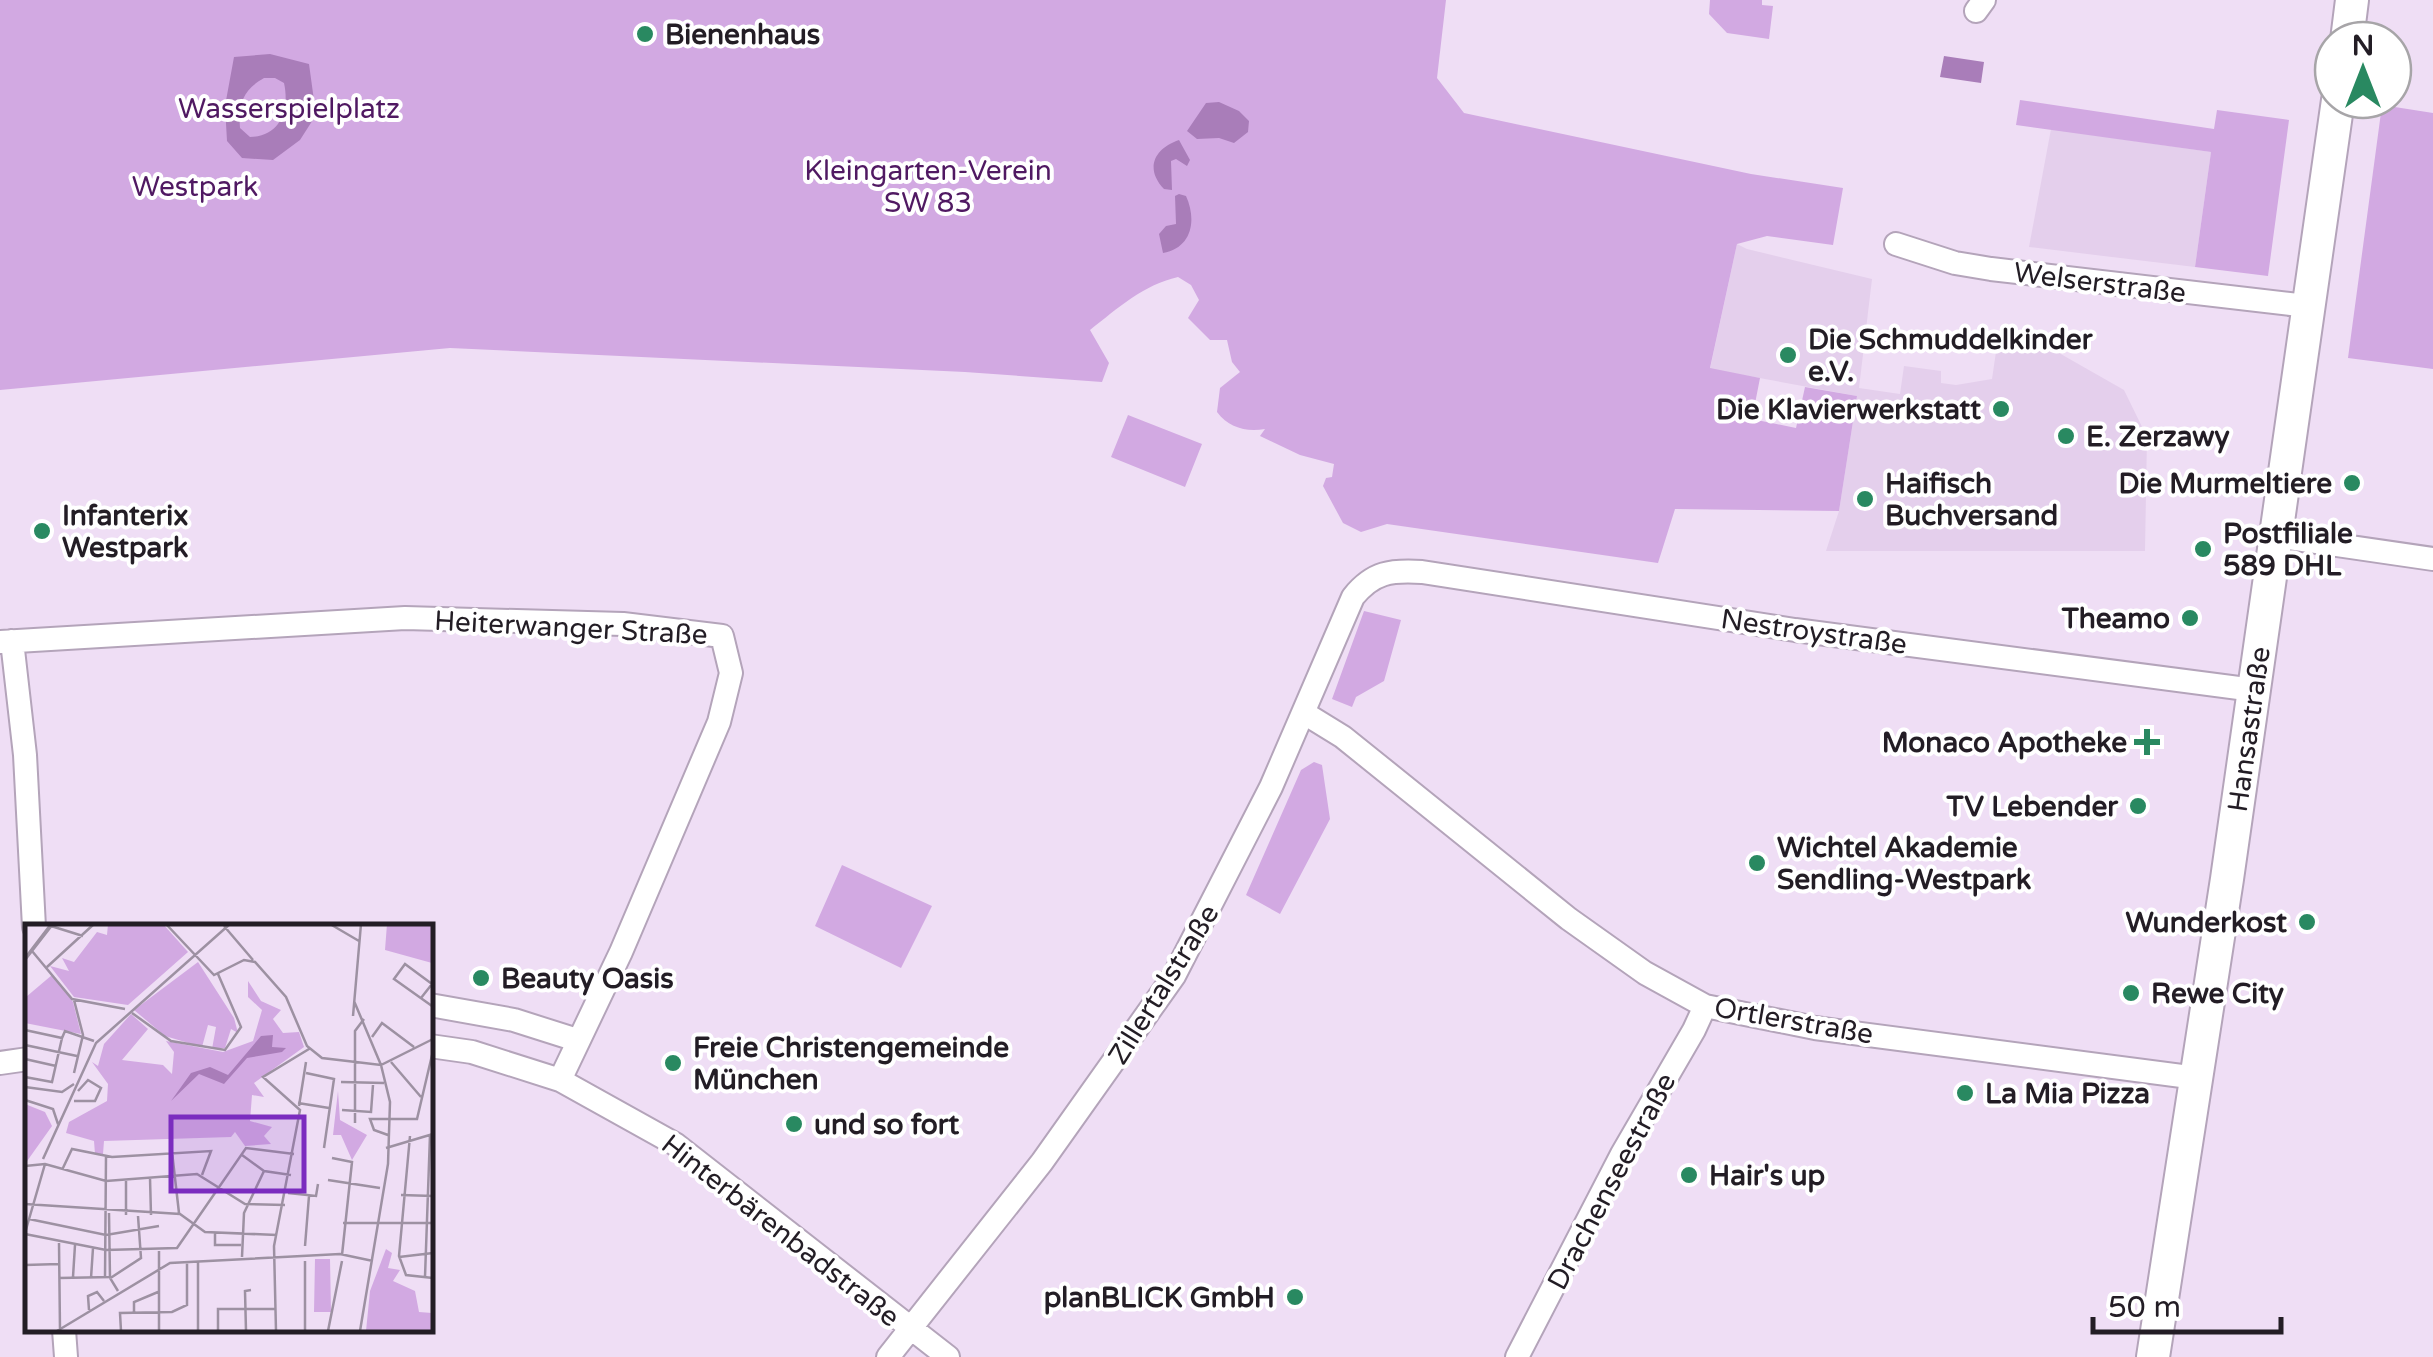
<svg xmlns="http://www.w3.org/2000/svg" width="2433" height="1357" font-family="'Varela Round',sans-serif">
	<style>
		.built { fill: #e4cfec }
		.green { fill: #d2a9e2 }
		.water { fill: #a97db9; fill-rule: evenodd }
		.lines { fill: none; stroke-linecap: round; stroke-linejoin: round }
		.street-casing { stroke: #b4a4ba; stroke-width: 26 }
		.secondary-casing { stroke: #b4a4ba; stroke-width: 36 }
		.street { stroke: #fff; stroke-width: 22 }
		.secondary { stroke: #fff; stroke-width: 32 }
		.poi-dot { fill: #298961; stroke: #fff; stroke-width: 4 }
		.labels { text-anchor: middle; stroke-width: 8; stroke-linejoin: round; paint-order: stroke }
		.poi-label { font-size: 28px; font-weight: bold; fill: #231d25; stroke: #fff; text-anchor: start }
		.park-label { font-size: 28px; fill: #501962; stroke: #fff }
		.street-label { font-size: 28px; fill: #231d25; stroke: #fff }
		.inset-road { fill: none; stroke: #9d91a2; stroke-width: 2.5 }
		.view { fill: #7b2cbf; fill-opacity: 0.15; stroke: #7b2cbf; stroke-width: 5 }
		.inset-edge { fill: none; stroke: #231d25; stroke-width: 5 }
	</style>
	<rect width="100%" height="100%" fill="#efdef5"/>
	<!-- built -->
	<path class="built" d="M 2051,129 L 2211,152 L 2195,267 L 2029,247 Z
		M 1737,244 L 1747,249 L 1872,279 L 1859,388 L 1900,394 L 1904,366 L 1941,371 L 1941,383 L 1956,385 L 1992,379 L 1997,345 L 2059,353 L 2124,390 L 2147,437 L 2145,551 L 1826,551 L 1839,511 L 1857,396 L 1710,369 Z"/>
	<!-- green -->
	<path class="green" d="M 0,0 L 1446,0 L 1437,78 L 1464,113 L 1751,174 L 1843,188 L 1833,245 L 1767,236 L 1737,244 L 1710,368 L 1760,378 L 1752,419 L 1796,428 L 1805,387 L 1857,396 L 1839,511 L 1675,509 L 1658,563 L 1387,524 L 1361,532 L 1343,523 L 1323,486 L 1326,478 L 1332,477 L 1334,464 L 1300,455 L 1260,436 L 1265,429 C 1246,432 1229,428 1217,412 L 1220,388 L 1240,372 L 1232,362 L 1227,340 L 1210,340 L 1188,318 L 1199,300 L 1191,285 L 1178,277 C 1143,285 1118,308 1090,330 L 1109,363 L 1102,382 L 965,372 L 450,348 L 0,390 Z
		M 1710,0 L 1762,0 L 1762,5 L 1773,6 L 1769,39 L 1727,33 L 1709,14 Z
		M 2020,100 L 2214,129 L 2217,110 L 2289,120 L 2268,276 L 2195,267 L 2211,152 L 2016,125 Z
		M 2382,105 L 2433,113 L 2433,369 L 2348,358 Z
		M 1128,415 L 1202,444 L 1185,487 L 1111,457 Z
		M 1364,611 L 1401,620 L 1384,681 L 1356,697 L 1352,707 L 1332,699 Z
		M 1314,762 L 1322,765 L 1330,819 L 1280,914 L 1246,895 L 1301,770 Z
		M 842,865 L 932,906 L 901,968 L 815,926 Z"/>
	<!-- water -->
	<path class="water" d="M 270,54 L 309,64 L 316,115 L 300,140 L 273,160 L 242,158 L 227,141 L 225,106 L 234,57 ZM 264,78 L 275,78 L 284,83 C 290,111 280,136 250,137 L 240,128 C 238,104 243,90 264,78 Z
		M 1944,56 L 1984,62 L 1981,83 L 1940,77 Z
		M 1219,102 L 1239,111 L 1249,121 L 1248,132 L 1234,143 L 1219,138 L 1197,139 L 1187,131 L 1206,103 Z
		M 1179,140 L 1190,160 L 1187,166 L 1176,159 L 1171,161 L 1172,190 L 1164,189 C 1144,168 1155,148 1179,140 Z
		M 1179,194 L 1186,196 C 1197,220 1192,248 1163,253 L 1159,234 L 1166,226 L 1176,224 L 1175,196 Z"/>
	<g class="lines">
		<defs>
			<path id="street" d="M 1976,11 L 1984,0
				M 1896,244 L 1955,263 L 1991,269 L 2307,306
				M 2275,536 L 2433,559
				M 12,641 L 25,755 L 34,927
				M 0,642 L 405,618 L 623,624 L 722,636 L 731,673 L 719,722 L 621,952 L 560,1080
				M 1304,713 L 1343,737 L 1569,919 L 1645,973 L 1705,1006 L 1815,1028 L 2197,1078
				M 430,1005 L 514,1020 L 577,1040
				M 430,1046 L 472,1052 L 560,1080 L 675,1144 L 948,1357
				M 0,1063 L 28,1059
				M 64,1330 L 66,1357
				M 888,1357 L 1042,1162 L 1174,976 L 1271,787 L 1353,597 C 1373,572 1391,570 1422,572 L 1795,630 L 2254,690
				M 1517,1357 L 1622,1154 L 1694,1030 L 1705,1006"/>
			<g id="secondary">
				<path d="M 2347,40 L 2352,0"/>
				<path id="s1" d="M 2153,1357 L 2227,879 L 2338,100"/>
			</g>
		</defs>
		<!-- street casing -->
		<use href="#street" class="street-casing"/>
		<!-- secondary casing -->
		<use href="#secondary" class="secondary-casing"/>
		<!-- street -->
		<use href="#street" class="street"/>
		<!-- secondary -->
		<use href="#secondary" class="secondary"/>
	</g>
	<!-- markers -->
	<g class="poi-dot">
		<circle cx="645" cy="34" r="10"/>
		<circle cx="1788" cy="355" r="10"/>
		<circle cx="2001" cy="409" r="10"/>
		<circle cx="2066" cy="436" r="10"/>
		<circle cx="2352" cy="483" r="10"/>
		<circle cx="1865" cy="499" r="10"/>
		<circle cx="42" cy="531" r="10"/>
		<circle cx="2203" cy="549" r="10"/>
		<circle cx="2190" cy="618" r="10"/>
		<path d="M2142 727h10v10h10v10h-10v10h-10v-10h-10v-10h10z"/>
		<circle cx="2138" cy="806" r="10"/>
		<circle cx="1757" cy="863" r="10"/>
		<circle cx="2307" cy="922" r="10"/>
		<circle cx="481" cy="978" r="10"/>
		<circle cx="2131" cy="993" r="10"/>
		<circle cx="673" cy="1063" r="10"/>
		<circle cx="1965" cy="1093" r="10"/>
		<circle cx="794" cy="1124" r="10"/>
		<circle cx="1689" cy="1175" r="10"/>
		<circle cx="1295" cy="1297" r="10"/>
	</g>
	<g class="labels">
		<!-- poi labels -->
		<g class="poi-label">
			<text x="665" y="44">Bienenhaus</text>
			<text x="1808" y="349">Die Schmuddelkinder<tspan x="1808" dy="32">e.V.</tspan></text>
			<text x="1981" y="419" text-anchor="end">Die Klavierwerkstatt</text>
			<text x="2086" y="446">E. Zerzawy</text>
			<text x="1885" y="493">Haifisch<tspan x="1885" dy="32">Buchversand</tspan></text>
			<text x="2332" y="493" text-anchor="end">Die Murmeltiere</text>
			<text x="62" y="525">Infanterix<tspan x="62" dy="32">Westpark</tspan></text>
			<text x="2223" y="543">Postfiliale<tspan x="2223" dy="32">589 DHL</tspan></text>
			<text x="2170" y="628" text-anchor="end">Theamo</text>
			<text x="2127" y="752" text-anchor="end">Monaco Apotheke</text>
			<text x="2118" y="816" text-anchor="end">TV Lebender</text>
			<text x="1777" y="857">Wichtel Akademie<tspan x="1777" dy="32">Sendling-Westpark</tspan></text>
			<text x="2287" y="932" text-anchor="end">Wunderkost</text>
			<text x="501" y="988">Beauty Oasis</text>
			<text x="2151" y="1003">Rewe City</text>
			<text x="693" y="1057">Freie Christengemeinde<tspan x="693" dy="32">München</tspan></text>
			<text x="1985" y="1103">La Mia Pizza</text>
			<text x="814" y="1134">und so fort</text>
			<text x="1709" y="1185">Hair's up</text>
			<text x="1275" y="1307" text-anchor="end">planBLICK GmbH</text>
		</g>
		<!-- park labels -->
		<g class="park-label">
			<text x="289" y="118">Wasserspielplatz</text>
			<text x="928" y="180">Kleingarten-Verein<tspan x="928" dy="32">SW 83</tspan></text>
			<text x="195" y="196">Westpark</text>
		</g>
		<!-- street labels -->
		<g class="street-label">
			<text transform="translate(2100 282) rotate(7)" y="10">Welserstraße</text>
			<text transform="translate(571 627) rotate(3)" y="10">Heiterwanger Straße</text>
			<text transform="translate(1814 631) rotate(8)" y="10">Nestroystraße</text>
			<text dy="10" stroke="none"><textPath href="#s1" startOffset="635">Hansastraße</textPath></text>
			<text transform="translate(1163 984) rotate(-58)" y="10">Zillertalstraße</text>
			<text transform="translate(1794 1020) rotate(10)" y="10">Ortlerstraße</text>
			<text transform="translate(1611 1181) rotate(-62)" y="10">Drachenseestraße</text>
			<text transform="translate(781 1230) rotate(38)" y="10">Hinterbärenbadstraße</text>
		</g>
	</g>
	<!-- overview -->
	<g transform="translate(25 924)">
		<rect width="408" height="408" fill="#efdef5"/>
		<path d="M 83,0 L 138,0 L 163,28 L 103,81 L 49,73 L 25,42 L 44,47 L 37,34 L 49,38 L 72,8 L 82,11 ZM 362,0 L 407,0 L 407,39 L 360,26 ZM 173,38 L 209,94 L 213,109 L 206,105 L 200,124 L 187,125 L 191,103 L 183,101 L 177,123 L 140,112 L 109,86 ZM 27,51 L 48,78 L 56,110 L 0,99 L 1,73 ZM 223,57 L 236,77 L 256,86 L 248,95 L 258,109 L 274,108 L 279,123 L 229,159 L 239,173 L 227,171 L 225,197 L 247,203 L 239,212 L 246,220 L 220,222 L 210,208 L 206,213 L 79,217 L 78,230 L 70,230 L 69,217 L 41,209 L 44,198 L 82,177 L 83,160 L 67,138 L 73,142 L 79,120 L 106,90 L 123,105 L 97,136 L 138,141 L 147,150 L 149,128 L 141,117 L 198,128 L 228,117 L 237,86 L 223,73 ZM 313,167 L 315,196 L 342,211 L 327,236 L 316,211 L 308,211 ZM 0,180 L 20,188 L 27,202 L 0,240 ZM 361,325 L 367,329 L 363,344 L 375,346 L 368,357 L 390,367 L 394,388 L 407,389 L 407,407 L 341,407 L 345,367 ZM 290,335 L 305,335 L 306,388 L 289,388 Z" fill="#d2a9e2"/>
		<path d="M 248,111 L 247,123 L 261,124 L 257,128 L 222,134 L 199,160 L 174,150 L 146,177 L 166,149 L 185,143 L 203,151 L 236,112 Z" fill="#a97db9"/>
		<path class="inset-road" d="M 141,0 L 189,51 L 219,36 L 230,38 L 261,73 L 282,122 L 297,134 L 356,141 L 408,115M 305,0 L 334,17M 26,2 L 58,12M 199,2 L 228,36M 7,27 L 47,75 L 100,85M 0,34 L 26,0M 0,36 L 28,0M 22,43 L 69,0M 396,74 L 407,60 L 380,40 L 369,55 L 407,82 L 408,82M 329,77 L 356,141M 107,89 L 146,117 L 200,126 L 216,103 L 193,50M 328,92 L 336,0M 0,106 L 37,114 L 40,107 L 69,117M 347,113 L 357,99 L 389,123M 0,121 L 52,132M 0,135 L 31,142M 366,138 L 396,173M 49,149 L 58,111 L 49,76M 281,149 L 309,155 L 299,224M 0,153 L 27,158 L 37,114M 316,158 L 359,159M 0,163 L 37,168 L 49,160M 0,176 L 28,185 L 33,200M 49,177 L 70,177 L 76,164 L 63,156 L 53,167M 273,179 L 304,184M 274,182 L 281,138M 317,186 L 346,188 L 348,161M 330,199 L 330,107 L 339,95M 363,211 L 349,206 L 345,195 L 392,195 L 408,127M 385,212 L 374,332 L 381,351 L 408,354M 361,224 L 408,210M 147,228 L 154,289M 217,231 L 239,247 L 266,251M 307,234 L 327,238 L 317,331M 18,235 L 71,119 L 205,0M 0,242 L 20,240 L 81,257 L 172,250 L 220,280 L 260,281M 37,246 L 47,225 L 87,233 L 186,227 L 177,251M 125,254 L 126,291M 101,256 L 101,291M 303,256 L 355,264M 263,269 L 291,272 L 293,260M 376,271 L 408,272M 0,280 L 155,290 L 180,308 L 252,311M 84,289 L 85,354 L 93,367M 4,295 L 81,311 L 134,302M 318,299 L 408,299M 0,309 L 20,240M 190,309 L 190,321 L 216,321M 0,310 L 81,326 L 152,324 L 221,224 L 269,230M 34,319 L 35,406M 280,322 L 284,272M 134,327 L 134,407M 217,333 L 219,289 L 239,247M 374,333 L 408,329M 0,341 L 34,340M 48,353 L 50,321M 400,353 L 405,211M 34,354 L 87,353 L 116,334 L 113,292M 66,354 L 68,324M 80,354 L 81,232M 64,386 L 63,372 L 72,368 L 79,377M 109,390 L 109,378 L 133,368M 32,407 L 145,339 L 315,330 L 348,337M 96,407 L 95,389 L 147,388 L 162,381 L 162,338M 173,407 L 173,338M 193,407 L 193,385 L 250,385M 221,407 L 220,367 L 226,366M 251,407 L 249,322 L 275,186 L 238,153 L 284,125M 280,407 L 280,337M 303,407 L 317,337M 335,407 L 363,240 L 365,178 L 356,141"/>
		<path class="view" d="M 146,193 L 279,193 L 279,267 L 146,267 Z"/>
		<rect width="408" height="408" class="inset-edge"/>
	</g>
	<!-- north arrow -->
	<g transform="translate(2363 70)"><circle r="48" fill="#ffffff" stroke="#a7a5a8" stroke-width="2.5"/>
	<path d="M0-8L18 38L0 25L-18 38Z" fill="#298961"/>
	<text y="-15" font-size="28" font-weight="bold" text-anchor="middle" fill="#231d25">N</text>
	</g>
	<!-- scale -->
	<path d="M2093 1317v15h188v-15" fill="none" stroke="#231d25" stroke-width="5"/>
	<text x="2108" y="1317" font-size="30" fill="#231d25" stroke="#ffffff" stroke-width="8" paint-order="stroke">50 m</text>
</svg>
